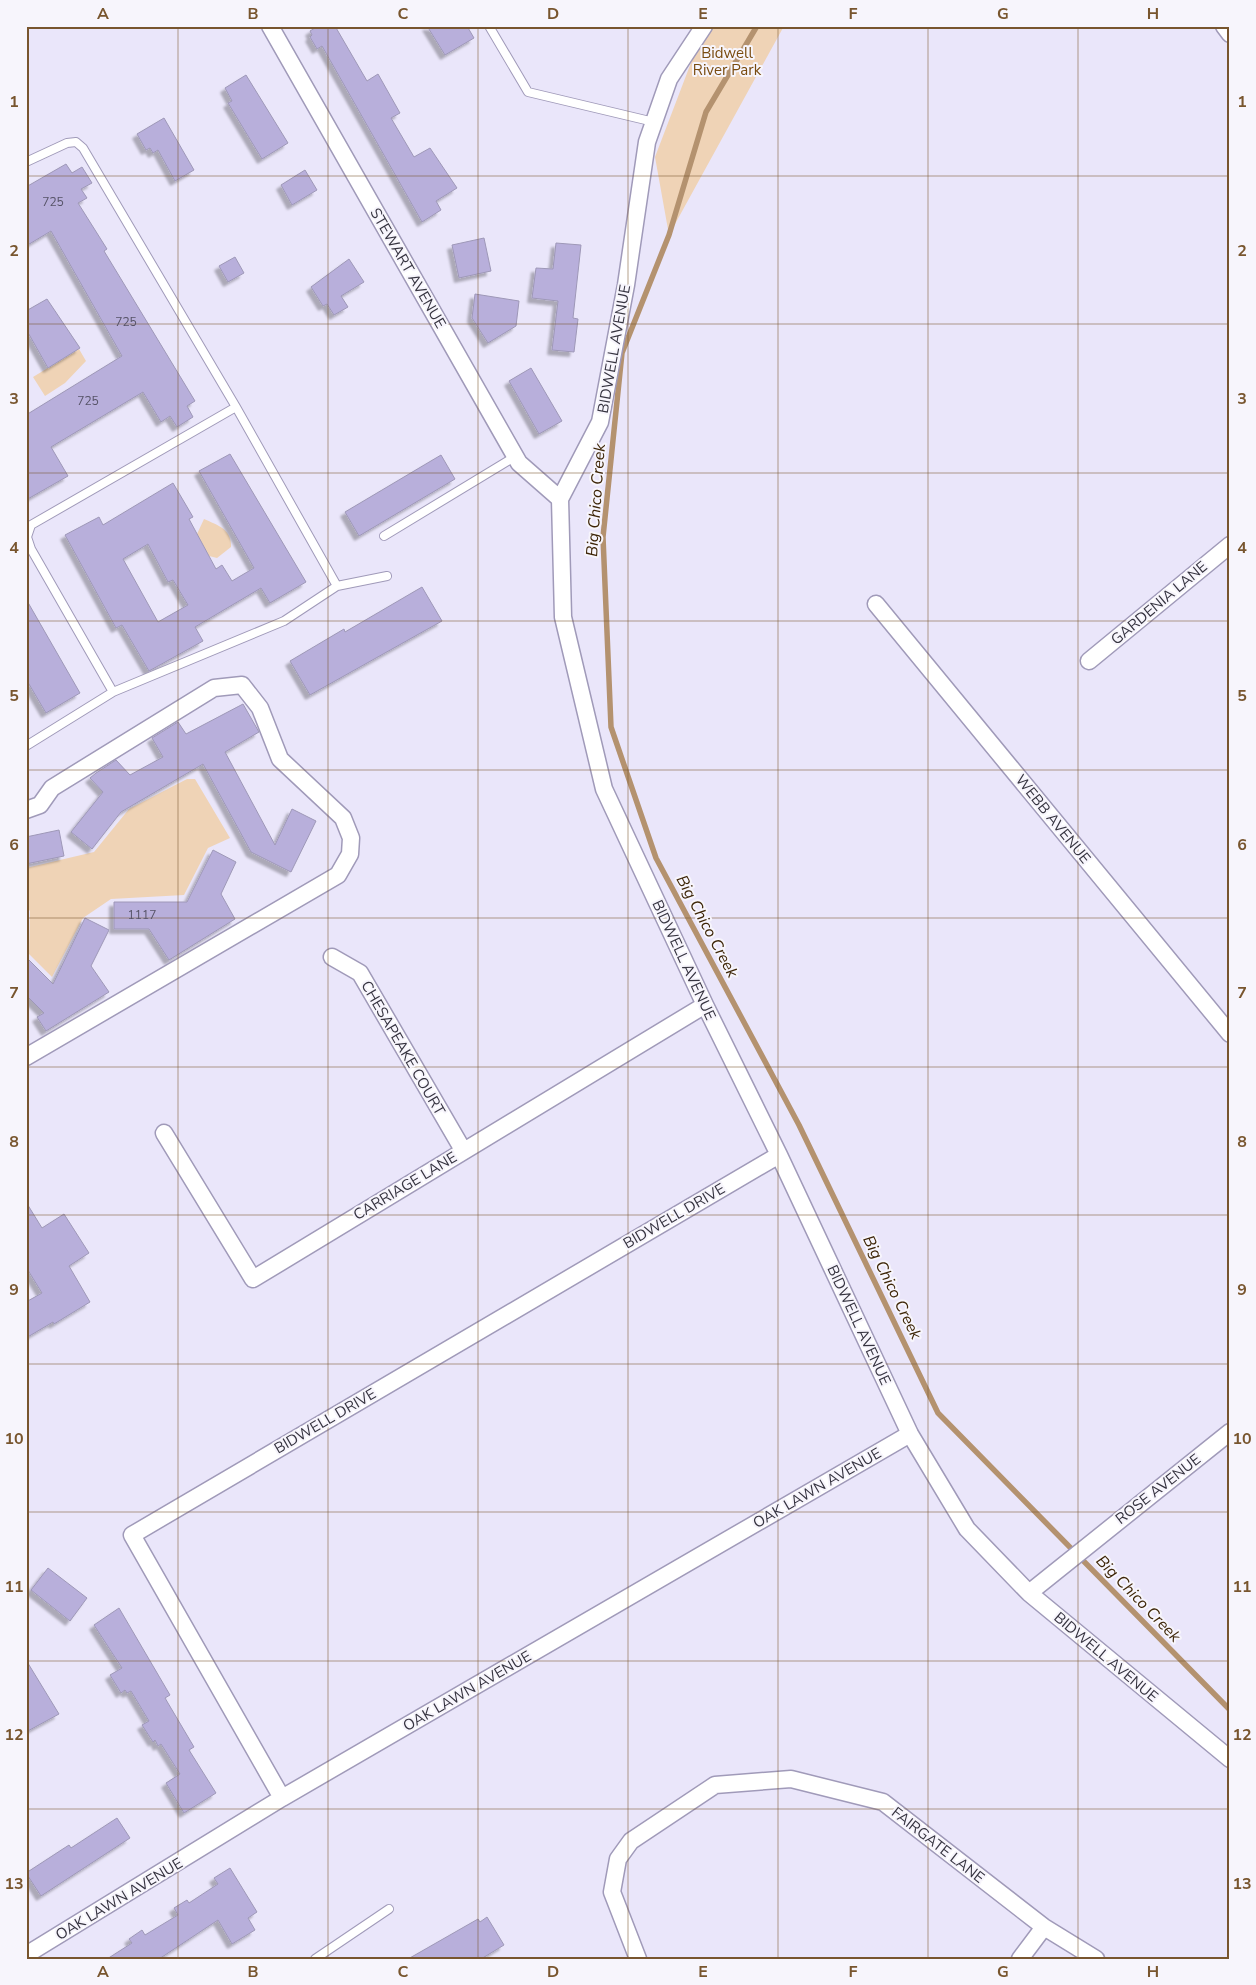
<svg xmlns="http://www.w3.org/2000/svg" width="1256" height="1985" font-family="'Nunito Sans',sans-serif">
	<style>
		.green { fill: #efd3b6 }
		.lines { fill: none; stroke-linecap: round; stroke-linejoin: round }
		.stream { stroke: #b4926f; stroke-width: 5.5 }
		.building { fill: #b8afdb; stroke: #9e98b7; fill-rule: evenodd; filter: url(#shadow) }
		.service-casing { stroke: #a09ab9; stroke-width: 10 }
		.minor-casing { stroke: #a09ab9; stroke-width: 19 }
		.service { stroke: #fff; stroke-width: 8 }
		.minor { stroke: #fff; stroke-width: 16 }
		.grid { fill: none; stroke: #78552e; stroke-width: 1; stroke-opacity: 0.55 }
		.labels { text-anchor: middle; stroke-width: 4; stroke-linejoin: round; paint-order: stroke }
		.number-label { font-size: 12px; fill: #565367 }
		.park-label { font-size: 15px; fill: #794b0f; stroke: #f7f5fc }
		.street-label { font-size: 15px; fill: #363440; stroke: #f7f5fc }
		.water-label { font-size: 16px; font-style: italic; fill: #3d2507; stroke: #f7f5fc }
		.neatline { fill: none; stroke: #78552e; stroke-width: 2 }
		.grid-label { font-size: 16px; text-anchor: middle; font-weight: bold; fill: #78552e }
	</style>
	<defs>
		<filter id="shadow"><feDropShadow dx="-4.5" dy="4.5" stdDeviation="1" flood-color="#0004"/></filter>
	</defs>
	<rect width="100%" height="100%" fill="#eae6fa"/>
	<!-- green -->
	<path class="green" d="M 705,26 L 784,26 L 669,235 L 655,157 Z
		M 79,349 L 86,361 L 65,383 L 45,396 L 33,377 Z
		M 204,519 C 217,525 232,529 231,547 L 217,558 L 209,556 L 197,534 Z
		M 187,779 L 195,779 L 230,838 L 208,848 L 184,895 L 111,899 L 83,918 L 52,977 L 29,954 L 30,911 L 26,907 L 26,868 L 94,852 L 129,809 Z"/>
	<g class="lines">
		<!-- stream -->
		<path class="stream" d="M 757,26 L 706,112 L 669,235 L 622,353 L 603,537 L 611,727 L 656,858 L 799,1125 L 938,1413 L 1230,1710"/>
	</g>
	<!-- building -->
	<path class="building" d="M 318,26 L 335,26 L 367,81 L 378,74 L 400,113 L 391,118 L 414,157 L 430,148 L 457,188 L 436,201 L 441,210 L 422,222 L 322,46 L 317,49 L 310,37 L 312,35 L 310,31 Z
		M 427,26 L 467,26 L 474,38 L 445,55 Z
		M 246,75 L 288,143 L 262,159 L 228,103 L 232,101 L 225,88 Z
		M 164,118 L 194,170 L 175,181 L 158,150 L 153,153 L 150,148 L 146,150 L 137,134 Z
		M 66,164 L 72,173 L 82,167 L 92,183 L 81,189 L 87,198 L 78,203 L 107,249 L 104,251 L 195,401 L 187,406 L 193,417 L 177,427 L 170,416 L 161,422 L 143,392 L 51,447 L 68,476 L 26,500 L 26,415 L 122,356 L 51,231 L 26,246 L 26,187 Z
		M 305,170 L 317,190 L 292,205 L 281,185 Z
		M 484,238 L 491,271 L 459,278 L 452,245 Z
		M 556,243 L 581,245 L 573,318 L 578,319 L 574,352 L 552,350 L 558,301 L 532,298 L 536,268 L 553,269 Z
		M 235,257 L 244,273 L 228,282 L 219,266 Z
		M 349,259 L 364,282 L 341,296 L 348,307 L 334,315 L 327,304 L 323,306 L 311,287 Z
		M 475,294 L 519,301 L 516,326 L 488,343 L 472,318 Z
		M 47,299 L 80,348 L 48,368 L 26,329 L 26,311 Z
		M 531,368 L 562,421 L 539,434 L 509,381 Z
		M 230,454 L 306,582 L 270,603 L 261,588 L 195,627 L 203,641 L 149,671 L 122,625 L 116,628 L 65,535 L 99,517 L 103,525 L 173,483 L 193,517 L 189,519 L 216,569 L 222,565 L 232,581 L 254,568 L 199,471 ZM 148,544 L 168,582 L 173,580 L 188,605 L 158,622 L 123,559 Z
		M 441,455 L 455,479 L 359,536 L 345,512 Z
		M 422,587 L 442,621 L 310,695 L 290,661 L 344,629 L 345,632 Z
		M 26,599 L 80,693 L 46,713 L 26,679 Z
		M 243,704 L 259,732 L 225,752 L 275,845 L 292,809 L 316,821 L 291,872 L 251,852 L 203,764 L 121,812 L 92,849 L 71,832 L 103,792 L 90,778 L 96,773 L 116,760 L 130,775 L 163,757 L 152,738 L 178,722 L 186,734 Z
		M 59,830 L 64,856 L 26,864 L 26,837 Z
		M 213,850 L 236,862 L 221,894 L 235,919 L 169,960 L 149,929 L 114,929 L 114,902 L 187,902 Z
		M 85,918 L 109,930 L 91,966 L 109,992 L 46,1031 L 37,1017 L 44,1013 L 26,995 L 26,957 L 53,984 Z
		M 26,1202 L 42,1228 L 64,1214 L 89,1253 L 69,1266 L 90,1302 L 54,1324 L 53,1322 L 26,1338 L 26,1302 L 42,1293 L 26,1267 Z
		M 48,1568 L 87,1598 L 70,1621 L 31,1590 Z
		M 119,1608 L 170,1695 L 165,1698 L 194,1747 L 189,1750 L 216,1793 L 184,1813 L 166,1783 L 180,1774 L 161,1744 L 158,1746 L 155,1740 L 153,1742 L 142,1725 L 149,1721 L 131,1691 L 127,1693 L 125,1690 L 121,1693 L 110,1675 L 122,1668 L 94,1625 Z
		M 26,1660 L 59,1714 L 26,1732 Z
		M 117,1818 L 130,1838 L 41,1896 L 26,1873 L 69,1845 L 71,1848 Z
		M 230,1868 L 257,1912 L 248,1918 L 255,1930 L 232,1944 L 218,1920 L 159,1959 L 107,1959 L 132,1943 L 129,1939 L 142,1930 L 145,1935 L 178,1915 L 174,1908 L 187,1900 L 189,1903 L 218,1884 L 214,1878 Z
		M 487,1917 L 504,1945 L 481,1959 L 408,1959 L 478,1919 L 480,1922 Z"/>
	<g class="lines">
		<defs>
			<path id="service" d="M 489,26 L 528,92 L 654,122
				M 26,162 L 67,143 L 76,142 L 83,148 L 236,407 L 337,586 L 284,621 L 113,692 L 26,746
				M 384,536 L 516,456
				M 337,586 L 387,576
				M 113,692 L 31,549 L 27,537 L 31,525 L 236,407
				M 315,1959 L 389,1909"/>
			<path id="minor" d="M 270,26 L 519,463 L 560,499
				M 704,26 L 669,79 L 647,142 L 626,285 L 600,422 L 560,499 L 563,617 L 604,789 L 705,1005 L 779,1155 L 910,1434 L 967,1529 L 1029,1593 L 1230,1759
				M 1224,26 L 1230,34
				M 876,604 L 1230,1034
				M 1089,661 L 1230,545
				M 26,810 L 40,805 L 52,788 L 214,688 L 242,685 L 260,708 L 280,759 L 343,818 L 351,838 L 350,854 L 338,875 L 26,1057
				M 332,957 L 360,973 L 463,1150
				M 164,1133 L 253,1279 L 705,1005
				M 1029,1593 L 1230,1432
				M 282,1798 L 132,1535 L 779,1155
				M 26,1955 L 282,1798 L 910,1434
				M 638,1959 L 612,1892 L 618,1859 L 631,1841 L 715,1785 L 791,1779 L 883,1802 L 1044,1927 L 1096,1959
				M 1020,1959 L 1044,1927"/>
		</defs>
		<!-- service casing -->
		<use href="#service" class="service-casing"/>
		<!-- minor casing -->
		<use href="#minor" class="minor-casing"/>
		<!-- service -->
		<use href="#service" class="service"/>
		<!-- minor -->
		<use href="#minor" class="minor"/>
	</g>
	<!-- grid -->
	<path class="grid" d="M 178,26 L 178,1959M 328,26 L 328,1959M 478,26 L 478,1959M 628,26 L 628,1959M 778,26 L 778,1959M 928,26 L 928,1959M 1078,26 L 1078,1959M 26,176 L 1230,176M 26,324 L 1230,324M 26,473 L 1230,473M 26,621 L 1230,621M 26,770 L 1230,770M 26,918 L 1230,918M 26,1067 L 1230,1067M 26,1215 L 1230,1215M 26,1364 L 1230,1364M 26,1512 L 1230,1512M 26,1661 L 1230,1661M 26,1809 L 1230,1809"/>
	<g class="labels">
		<!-- number labels -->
		<g class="number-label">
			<text x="53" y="206">725</text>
			<text x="126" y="326">725</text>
			<text x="88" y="405">725</text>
			<text x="142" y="919">1117</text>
		</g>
		<!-- park labels -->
		<g class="park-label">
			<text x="727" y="58">Bidwell<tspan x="727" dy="17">River Park</tspan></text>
		</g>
		<!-- street labels -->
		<g class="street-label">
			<text transform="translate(408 268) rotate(60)" y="5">STEWART AVENUE</text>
			<text transform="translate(614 349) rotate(-80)" y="5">BIDWELL AVENUE</text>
			<text transform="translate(1159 603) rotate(-40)" y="5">GARDENIA LANE</text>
			<text transform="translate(1053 819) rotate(51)" y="5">WEBB AVENUE</text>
			<text transform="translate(684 960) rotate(65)" y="5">BIDWELL AVENUE</text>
			<text transform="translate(403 1048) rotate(60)" y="5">CHESAPEAKE COURT</text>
			<text transform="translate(405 1186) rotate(-31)" y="5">CARRIAGE LANE</text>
			<text transform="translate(674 1216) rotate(-30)" y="5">BIDWELL DRIVE</text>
			<text transform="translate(859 1325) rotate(65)" y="5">BIDWELL AVENUE</text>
			<text transform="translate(325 1421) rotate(-30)" y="5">BIDWELL DRIVE</text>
			<text transform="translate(817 1488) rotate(-30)" y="5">OAK LAWN AVENUE</text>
			<text transform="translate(1158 1489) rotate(-38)" y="5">ROSE AVENUE</text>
			<text transform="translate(1106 1657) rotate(40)" y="5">BIDWELL AVENUE</text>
			<text transform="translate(467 1691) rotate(-30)" y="5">OAK LAWN AVENUE</text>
			<text transform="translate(938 1845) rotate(38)" y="5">FAIRGATE LANE</text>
			<text transform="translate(119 1899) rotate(-31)" y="5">OAK LAWN AVENUE</text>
		</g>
		<!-- water labels -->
		<g class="water-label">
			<text transform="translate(595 500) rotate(-86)" y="6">Big Chico Creek</text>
			<text transform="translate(708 926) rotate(62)" y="6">Big Chico Creek</text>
			<text transform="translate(893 1287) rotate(64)" y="6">Big Chico Creek</text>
			<text transform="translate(1139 1598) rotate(46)" y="6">Big Chico Creek</text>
		</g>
	</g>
	<!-- border -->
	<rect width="1256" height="1985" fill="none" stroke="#f7f5fc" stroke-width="55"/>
	<rect x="28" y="28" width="1200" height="1930" class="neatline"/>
	<g class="grid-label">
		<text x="103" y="19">A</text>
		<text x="253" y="19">B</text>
		<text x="403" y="19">C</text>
		<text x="553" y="19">D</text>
		<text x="703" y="19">E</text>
		<text x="853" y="19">F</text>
		<text x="1003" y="19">G</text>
		<text x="1153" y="19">H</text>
		<text x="14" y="107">1</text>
		<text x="1242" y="107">1</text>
		<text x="14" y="256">2</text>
		<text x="1242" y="256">2</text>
		<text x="14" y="404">3</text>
		<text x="1242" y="404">3</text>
		<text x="14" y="553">4</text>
		<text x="1242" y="553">4</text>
		<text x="14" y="701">5</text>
		<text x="1242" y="701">5</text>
		<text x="14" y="850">6</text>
		<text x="1242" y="850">6</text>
		<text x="14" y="998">7</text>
		<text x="1242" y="998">7</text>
		<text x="14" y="1147">8</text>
		<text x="1242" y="1147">8</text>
		<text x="14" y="1295">9</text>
		<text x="1242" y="1295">9</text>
		<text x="14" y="1444">10</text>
		<text x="1242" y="1444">10</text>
		<text x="14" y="1592">11</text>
		<text x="1242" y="1592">11</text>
		<text x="14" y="1740">12</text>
		<text x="1242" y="1740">12</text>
		<text x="14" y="1889">13</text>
		<text x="1242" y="1889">13</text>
		<text x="103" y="1977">A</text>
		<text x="253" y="1977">B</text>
		<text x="403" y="1977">C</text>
		<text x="553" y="1977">D</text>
		<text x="703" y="1977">E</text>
		<text x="853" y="1977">F</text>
		<text x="1003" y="1977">G</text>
		<text x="1153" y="1977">H</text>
	</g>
</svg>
